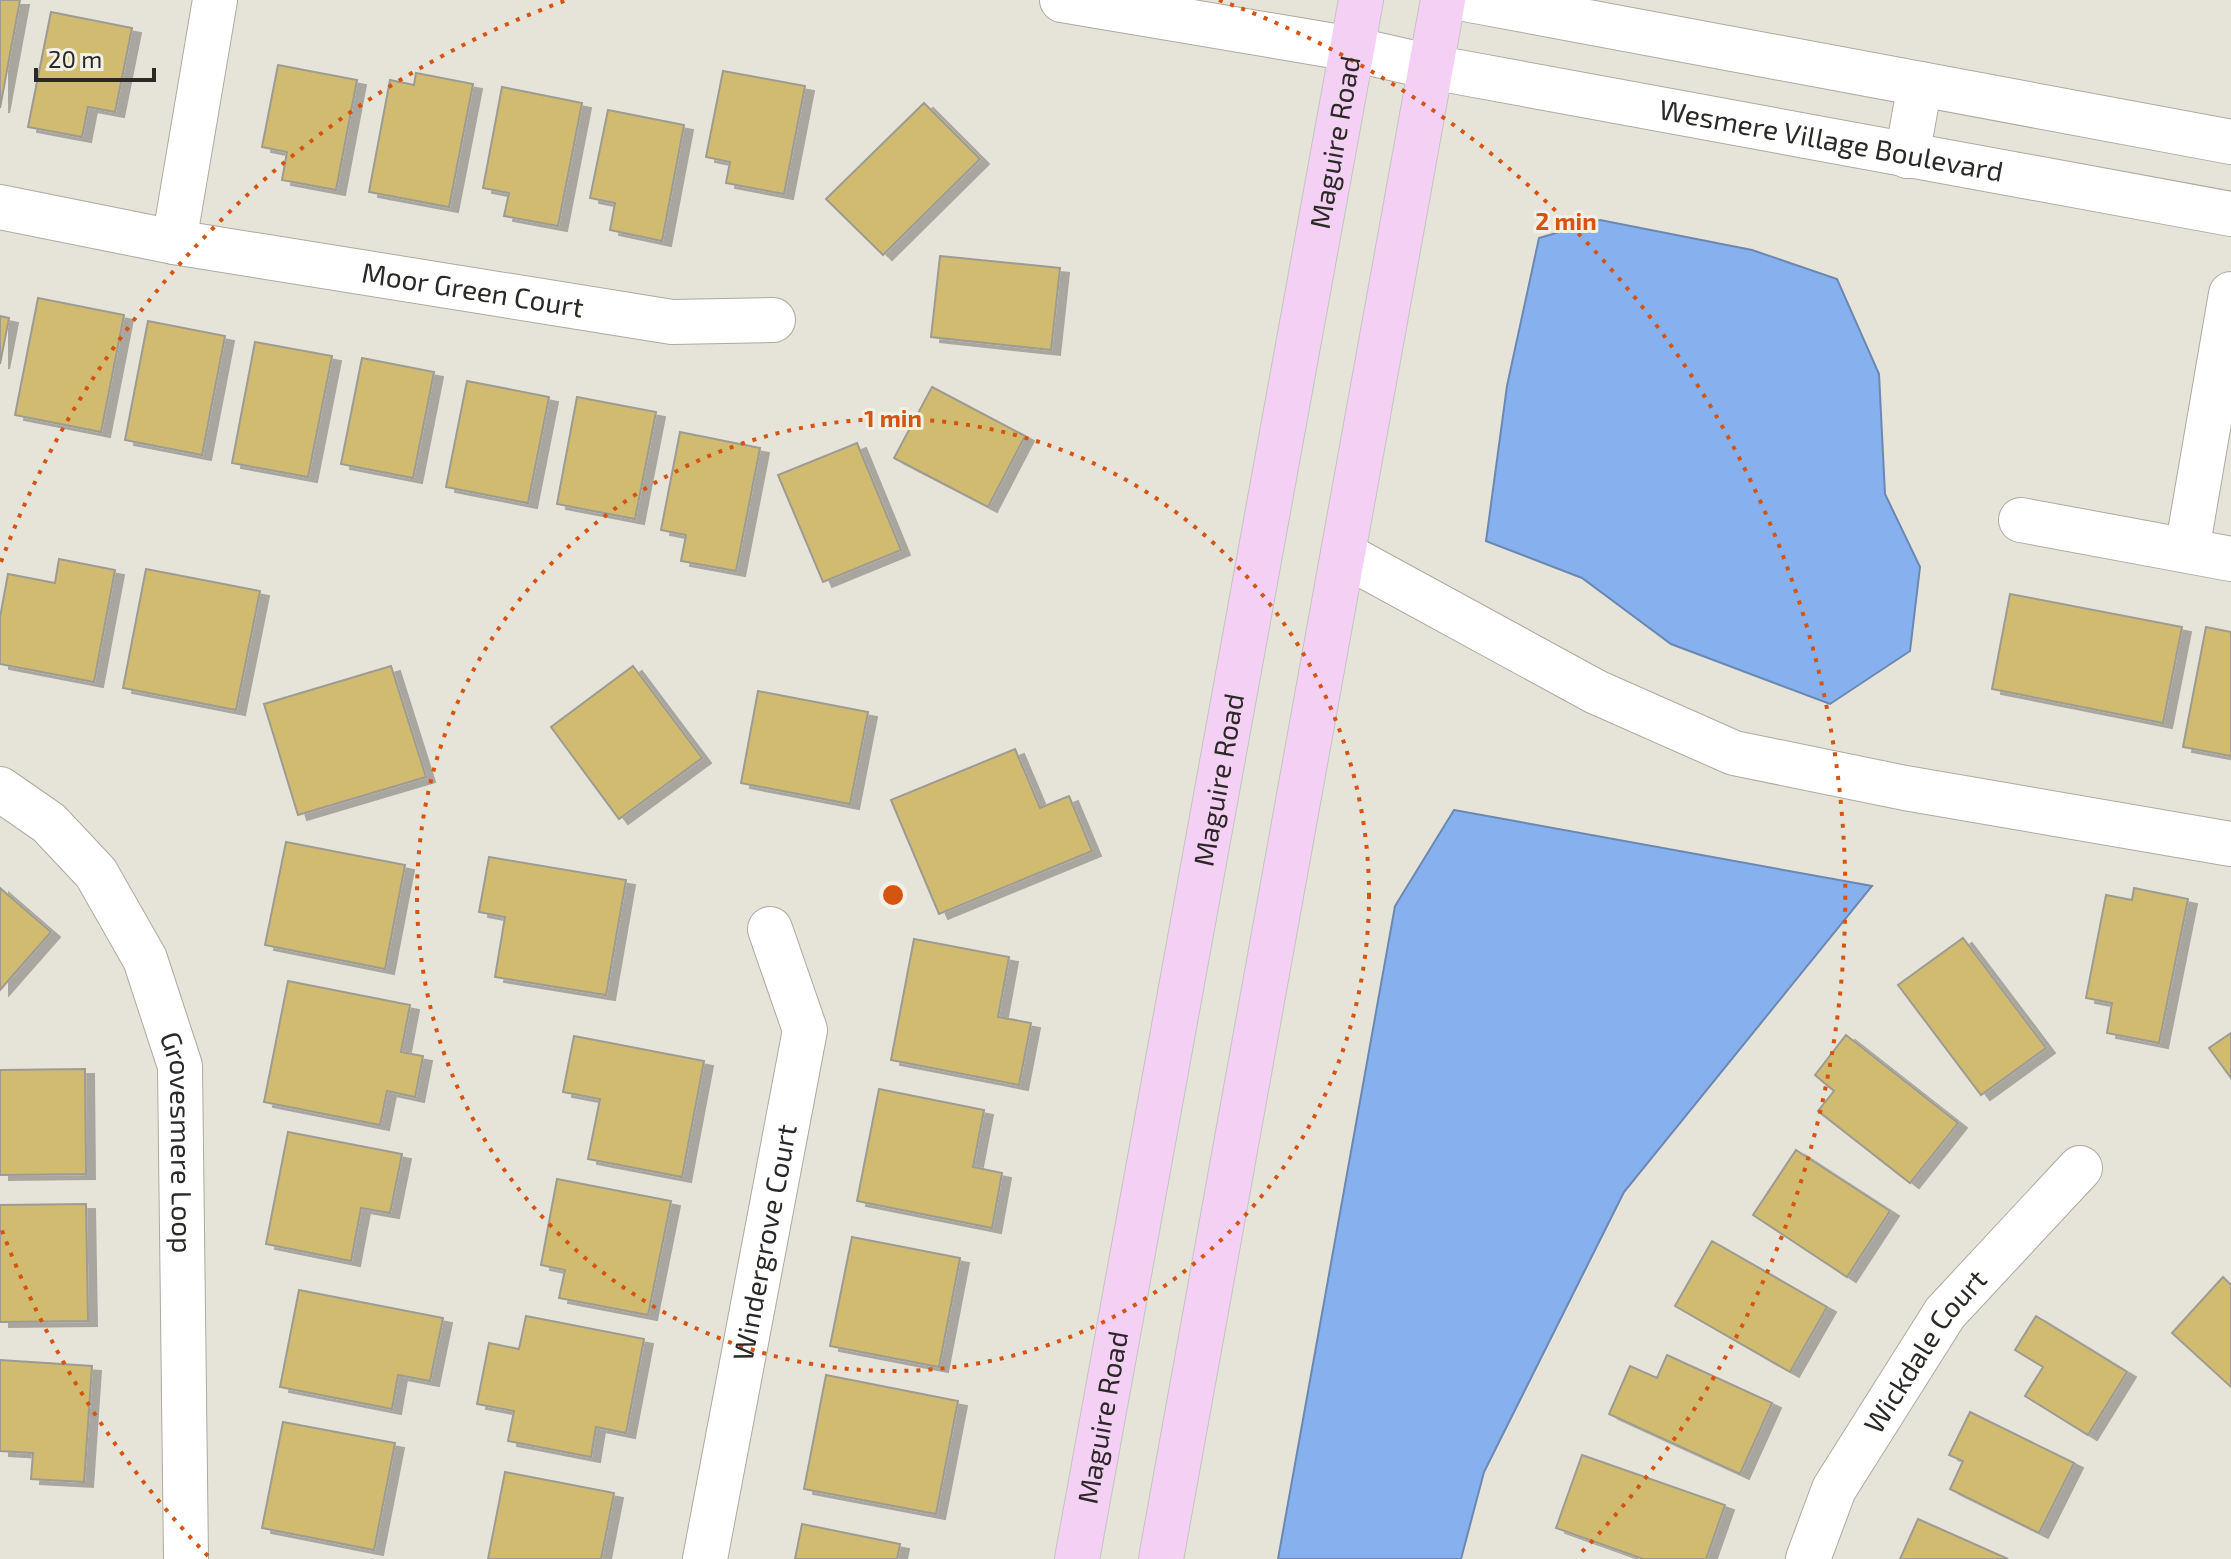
<svg xmlns="http://www.w3.org/2000/svg" width="2231" height="1559" font-family="'Exo 2',sans-serif">
	<style>
		.water { fill: #86b1ee; stroke: #6b88b2; stroke-width: 2 }
		.building { fill: #d1bb6f; stroke: #9e9c92; stroke-width: 2; filter: url(#shadow) }
		.lines { fill: none; stroke-linecap: round; stroke-linejoin: round }
		.minor-casing { stroke: #adaaa1; stroke-width: 46 }
		.major-casing { stroke: #c4c3c2; stroke-width: 46 }
		.minor { stroke: #fff; stroke-width: 44 }
		.major { stroke: #f5d0f5; stroke-width: 44 }
		.ring { fill: none; stroke: #d5540f; stroke-width: 4; stroke-dasharray: 4 8 }
		.labels { text-anchor: middle; stroke-width: 6; stroke-linejoin: round; paint-order: stroke }
		.street-label { font-size: 28px; fill: #2b2926; stroke: #f3f0e6 }
		.centre { fill: #d5540f; stroke: #f3f0e6; stroke-width: 4 }
		.ring-label { font-size: 24px; text-anchor: middle; font-weight: bold; fill: #d5540f; stroke: #f3f0e6; stroke-width: 6; stroke-linejoin: round; paint-order: stroke }
	</style>
	<defs>
		<filter id="shadow"><feDropShadow dx="9" dy="5" stdDeviation="0" flood-color="#0004"/></filter>
	</defs>
	<rect width="100%" height="100%" fill="#e6e3d9"/>
	<!-- water -->
	<path class="water" d="M 1600,220 L 1752,250 L 1837,279 L 1879,374 L 1885,494 L 1920,567 L 1910,651 L 1830,704 L 1671,644 L 1582,578 L 1486,541 L 1507,386 L 1539,238 Z
		M 1454,810 L 1872,886 L 1624,1192 L 1484,1472 L 1461,1559 L 1278,1559 L 1395,906 Z"/>
	<!-- building -->
	<path class="building" d="M 0,0 L 20,0 L 0,108 Z
		M 51,12 L 132,28 L 115,112 L 88,107 L 82,137 L 28,127 Z
		M 278,65 L 357,80 L 336,190 L 282,180 L 287,152 L 262,147 Z
		M 723,71 L 805,86 L 784,194 L 726,183 L 730,162 L 706,157 Z
		M 416,73 L 473,84 L 449,207 L 369,192 L 390,80 L 414,85 Z
		M 502,87 L 582,103 L 558,226 L 504,216 L 509,193 L 483,188 Z
		M 924,103 L 980,159 L 883,255 L 826,199 Z
		M 608,110 L 684,125 L 662,241 L 610,230 L 615,203 L 590,198 Z
		M 940,256 L 1060,268 L 1051,350 L 931,337 Z
		M 38,298 L 124,315 L 101,432 L 15,415 Z
		M 0,316 L 9,318 L 0,364 Z
		M 148,321 L 225,336 L 202,455 L 125,440 Z
		M 255,342 L 332,356 L 308,477 L 232,463 Z
		M 362,358 L 434,372 L 413,478 L 341,464 Z
		M 467,381 L 549,397 L 528,503 L 446,487 Z
		M 932,387 L 1025,436 L 988,507 L 894,458 Z
		M 577,397 L 656,412 L 635,519 L 557,504 Z
		M 680,432 L 760,448 L 736,571 L 681,561 L 686,535 L 661,530 Z
		M 857,443 L 901,550 L 823,582 L 778,475 Z
		M 59,559 L 115,570 L 94,682 L 0,664 L 0,617 L 8,574 L 55,583 Z
		M 146,569 L 260,591 L 236,710 L 123,688 Z
		M 2010,594 L 2182,627 L 2163,723 L 1992,689 Z
		M 2206,627 L 2231,632 L 2231,756 L 2183,747 Z
		M 391,666 L 426,777 L 298,815 L 264,704 Z
		M 633,666 L 702,758 L 619,819 L 551,727 Z
		M 758,691 L 868,712 L 850,804 L 741,783 Z
		M 1015,749 L 1040,808 L 1069,796 L 1092,851 L 939,914 L 891,800 Z
		M 286,842 L 405,865 L 385,969 L 265,945 Z
		M 489,857 L 626,880 L 606,995 L 495,977 L 505,917 L 479,912 Z
		M 0,888 L 51,932 L 0,990 Z
		M 2134,888 L 2188,899 L 2159,1043 L 2107,1033 L 2112,1003 L 2086,998 L 2106,895 L 2132,900 Z
		M 1963,938 L 2046,1048 L 1981,1095 L 1898,985 Z
		M 914,939 L 1009,957 L 998,1017 L 1031,1023 L 1019,1085 L 891,1060 Z
		M 288,981 L 410,1005 L 401,1052 L 423,1056 L 415,1097 L 387,1091 L 380,1125 L 264,1102 Z
		M 2231,1033 L 2231,1078 L 2209,1048 Z
		M 1846,1035 L 1958,1123 L 1910,1183 L 1818,1111 L 1834,1091 L 1815,1075 Z
		M 574,1036 L 704,1061 L 682,1177 L 588,1159 L 600,1099 L 563,1092 Z
		M 85,1069 L 86,1174 L 0,1175 L 0,1070 Z
		M 879,1089 L 984,1110 L 973,1167 L 1002,1173 L 992,1228 L 857,1201 Z
		M 288,1132 L 402,1154 L 390,1213 L 361,1208 L 351,1261 L 266,1244 Z
		M 1796,1150 L 1890,1211 L 1847,1277 L 1753,1215 Z
		M 557,1179 L 671,1201 L 648,1315 L 559,1298 L 565,1270 L 541,1265 Z
		M 86,1204 L 88,1321 L 0,1322 L 0,1205 Z
		M 852,1237 L 960,1258 L 939,1367 L 830,1346 Z
		M 1712,1241 L 1827,1307 L 1790,1372 L 1675,1306 Z
		M 2223,1277 L 2231,1285 L 2231,1387 L 2172,1333 Z
		M 299,1290 L 443,1318 L 430,1381 L 398,1375 L 392,1409 L 280,1387 Z
		M 526,1316 L 644,1339 L 626,1433 L 596,1427 L 591,1457 L 508,1441 L 514,1411 L 477,1404 L 489,1343 L 519,1349 Z
		M 2036,1316 L 2127,1372 L 2088,1435 L 2025,1396 L 2043,1367 L 2015,1350 Z
		M 1667,1355 L 1772,1403 L 1740,1474 L 1609,1414 L 1630,1366 L 1657,1378 Z
		M 0,1360 L 92,1366 L 84,1482 L 31,1479 L 33,1453 L 0,1451 Z
		M 826,1375 L 958,1401 L 936,1514 L 804,1489 Z
		M 1970,1412 L 2074,1463 L 2039,1533 L 1950,1489 L 1963,1461 L 1949,1455 Z
		M 283,1422 L 395,1443 L 374,1550 L 262,1528 Z
		M 1582,1455 L 1725,1505 L 1706,1559 L 1643,1559 L 1556,1528 Z
		M 505,1472 L 614,1493 L 601,1559 L 488,1559 Z
		M 1918,1519 L 2008,1559 L 1900,1559 Z
		M 802,1524 L 900,1544 L 897,1559 L 795,1559 Z"/>
	<g class="lines">
		<defs>
			<g id="minor">
				<path id="s1" d="M 1062,0 L 1352,49 L 1431,67 L 2231,214"/>
				<path d="M 1470,0 L 2231,142"/>
				<path d="M 1907,156 L 1920,84"/>
				<path id="s2" d="M 0,207 L 174,242 L 672,322 L 773,320"/>
				<path d="M 174,242 L 215,0"/>
				<path d="M 2021,520 L 2231,559"/>
				<path d="M 2187,550 L 2231,294"/>
				<path d="M 1343,554 L 1596,692 L 1734,753 L 1905,788 L 2231,844"/>
				<path id="s3" d="M 0,789 L 49,823 L 96,873 L 145,959 L 180,1066 L 186,1559"/>
				<path id="s4" d="M 705,1559 L 805,1030 L 770,929"/>
				<path id="s5" d="M 1808,1559 L 1834,1489 L 1945,1313 L 2080,1168"/>
			</g>
			<g id="major">
				<path id="s6" d="M 1077,1559 L 1361,0"/>
				<path d="M 1161,1559 L 1443,0"/>
			</g>
		</defs>
		<!-- minor casing -->
		<use href="#minor" class="minor-casing"/>
		<!-- major casing -->
		<use href="#major" class="major-casing"/>
		<!-- minor -->
		<use href="#minor" class="minor"/>
		<!-- major -->
		<use href="#major" class="major"/>
	</g>
	<!-- distance rings -->
	<g class="ring">
		<circle cx="893" cy="895" r="476"/>
		<path d="M208 1556A952 952 0 0 1 1 1228M1 562A952 952 0 0 1 567 0M1219 0A952 952 0 0 1 1578 1556"/>
	</g>
	<g class="labels">
		<!-- street labels -->
		<g class="street-label">
			<text dy="10" stroke="none"><textPath href="#s1" startOffset="782">Wesmere Village Boulevard</textPath></text>
			<text dy="10" stroke="none"><textPath href="#s6" startOffset="1440">Maguire Road</textPath></text>
			<text dy="10" stroke="none"><textPath href="#s2" startOffset="480">Moor Green Court</textPath></text>
			<text dy="10" stroke="none"><textPath href="#s6" startOffset="792">Maguire Road</textPath></text>
			<text dy="10" stroke="none"><textPath href="#s3" startOffset="416">Grovesmere Loop</textPath></text>
			<text dy="10" stroke="none"><textPath href="#s4" startOffset="322">Windergrove Court</textPath></text>
			<text dy="10" stroke="none"><textPath href="#s5" startOffset="240">Wickdale Court</textPath></text>
			<text dy="10" stroke="none"><textPath href="#s6" startOffset="144">Maguire Road</textPath></text>
		</g>
	</g>
	<circle cx="893" cy="895" r="12" class="centre"/>
	<g class="ring-label">
		<text x="1566" y="230">2 min</text>
		<text x="893" y="427">1 min</text>
	</g>
	<!-- scale -->
	<path d="M36 68v12h118v-12" fill="none" stroke="#2b2926" stroke-width="4"/>
	<text x="48" y="68" font-size="24" fill="#2b2926" stroke="#f3f0e6" stroke-width="6" paint-order="stroke">20 m</text>
</svg>
